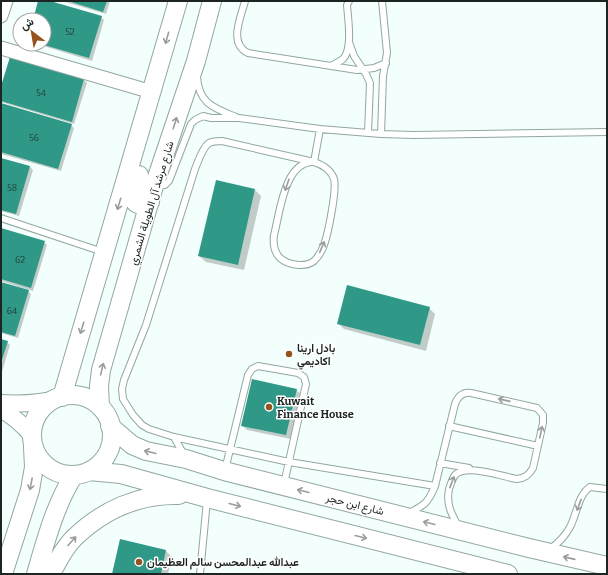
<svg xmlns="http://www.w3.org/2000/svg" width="608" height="575" font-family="Bitter,Vazirmatn,serif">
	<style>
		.shadow { fill: #0003 }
		.building { fill: #2f9886 }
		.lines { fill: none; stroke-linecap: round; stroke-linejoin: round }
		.service-casing { stroke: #92a7a2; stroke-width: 8 }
		.minor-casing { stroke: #92a7a2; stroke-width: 15 }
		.tertiary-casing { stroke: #92a7a2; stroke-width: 18 }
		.secondary-casing { stroke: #92a7a2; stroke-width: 20 }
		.service { stroke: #fff; stroke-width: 6 }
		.minor { stroke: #fff; stroke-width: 13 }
		.tertiary { stroke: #fff; stroke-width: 16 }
		.secondary { stroke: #fff; stroke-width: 18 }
		.oneway { stroke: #999d9c }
		.poi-dot { fill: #94531f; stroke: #fff; stroke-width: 1.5 }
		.labels { text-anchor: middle; stroke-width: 3; stroke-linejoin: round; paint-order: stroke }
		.number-label { font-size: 9px; fill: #22423c }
		.street-label { font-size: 11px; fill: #1d2523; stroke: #fff }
		.poi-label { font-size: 11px; font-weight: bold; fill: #1d2523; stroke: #fff; text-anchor: start }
	</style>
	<rect width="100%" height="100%" fill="#f2fffc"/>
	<!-- shadow -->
	<path class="shadow" d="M 40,1 L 47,1 L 101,17 L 104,20 L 92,61 L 37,44 L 44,44 L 44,20 L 34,20 Z
		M 62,1 L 110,1 L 106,14 Z
		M 10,58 L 84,80 L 87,83 L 74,124 L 1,102 L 1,89 Z
		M 1,104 L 71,125 L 74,128 L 61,171 L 1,154 Z
		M 1,159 L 30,167 L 33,170 L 19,216 L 1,211 Z
		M 255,190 L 261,196 L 244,270 L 206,262 L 199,256 Z
		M 1,229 L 44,242 L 47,245 L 33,291 L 1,281 Z
		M 1,283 L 28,291 L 31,294 L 18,338 L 1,333 Z
		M 429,308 L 435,314 L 426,351 L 344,329 L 338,323 Z
		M 1,340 L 7,342 L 10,345 L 1,375 Z
		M 296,390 L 301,394 L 291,439 L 247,430 L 242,425 Z
		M 121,541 L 166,551 L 172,557 L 168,574 L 113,574 Z"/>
	<!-- building -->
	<path class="building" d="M 38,1 L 50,1 L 102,16 L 89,58 L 44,45 L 44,20 L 33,20 Z
		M 68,1 L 107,1 L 103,12 Z
		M 10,57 L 84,79 L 72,122 L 1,101 L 1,86 Z
		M 1,103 L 72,124 L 58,169 L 1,152 Z
		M 1,158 L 30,166 L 16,214 L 1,210 Z
		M 216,180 L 255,189 L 238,265 L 198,256 Z
		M 1,228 L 45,241 L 31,288 L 1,279 Z
		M 1,282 L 29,290 L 15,336 L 1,332 Z
		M 347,285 L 430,307 L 420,345 L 337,324 Z
		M 1,339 L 8,341 L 1,363 Z
		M 252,379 L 297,389 L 286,435 L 241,426 Z
		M 120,539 L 166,550 L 161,574 L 112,574 Z"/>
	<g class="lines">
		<defs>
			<path id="service" d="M 245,1 C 241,17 228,43 248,53 L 357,70 L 374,68 L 386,63
				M 349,42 L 354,56 L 366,74 L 370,83 L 368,133
				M 331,66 C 335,64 339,62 343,59 C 353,49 348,19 347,5 L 349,1
				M 197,77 C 199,104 214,108 236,117
				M 381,134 L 383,76 L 387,53 L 382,1
				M 314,162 C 284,161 280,213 274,235 C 273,243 274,252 280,258 C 288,265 305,268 314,261 C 318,257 322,251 324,245 C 328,234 337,190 334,179 C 331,170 323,165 314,162 L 222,141 C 218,141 213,141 209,143 C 202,148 198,162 195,169 L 146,325 L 124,380 L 122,389 L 123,399 L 133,415 L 142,425 L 149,429 L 174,437 L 289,462 L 435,486
				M 314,162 L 320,129
				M 156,186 L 165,185 L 169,181 L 191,124 L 195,120 L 203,116 L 211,118 L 239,118 L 320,129 L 381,134 L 414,135 L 607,132
				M 1,218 L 103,252
				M 449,426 L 538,446
				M 174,437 L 184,455
				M 440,463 L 469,468
				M 225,470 L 248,375 L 252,369 L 258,366 L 298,373 L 304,377 L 306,384 L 284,484
				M 409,513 C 425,505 428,503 435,486 L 455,404 C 458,396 463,392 471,393 L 537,408 L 543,415 L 543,423 L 533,468 C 529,475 525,478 517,479 C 503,477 466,463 455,475 C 452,479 451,484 449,489 C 446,504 451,513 458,526
				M 549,550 C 558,543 565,537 570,527 C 577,514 578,495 590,487 L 607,489
				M 200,574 L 207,500"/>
			<path id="minor" d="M 1,16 L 6,1
				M 1,48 L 152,92"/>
			<path id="tertiary" d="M 1,403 C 20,404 37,404 56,399
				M 1,409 C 13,417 23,424 32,436"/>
			<path id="secondary" d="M 139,175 C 137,183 128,200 138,204 C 143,207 146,205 150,202
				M32 435a40 40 0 1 1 80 0a40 40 0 1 1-80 0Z
				M 62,397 L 178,1
				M 100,407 L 99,386 L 101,370 L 154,186 L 196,61 L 212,1
				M 110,426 L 132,445 L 146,451 L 186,459 L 224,471 L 529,548 L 607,566
				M 89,471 L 121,474 L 207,498 L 508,574
				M 3,574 L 30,490 L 34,467 L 33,447
				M 36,574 C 46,540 55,505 74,475
				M 51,574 C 57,562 64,548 74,538 C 103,510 139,494 179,495"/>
		</defs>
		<!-- service casing -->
		<use href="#service" class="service-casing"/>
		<!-- minor casing -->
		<use href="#minor" class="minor-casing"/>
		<!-- tertiary casing -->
		<use href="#tertiary" class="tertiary-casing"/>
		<!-- secondary casing -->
		<use href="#secondary" class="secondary-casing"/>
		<!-- service -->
		<use href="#service" class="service"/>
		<!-- minor -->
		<use href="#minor" class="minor"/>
		<!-- tertiary -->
		<use href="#tertiary" class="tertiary"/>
		<!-- secondary -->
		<use href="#secondary" class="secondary"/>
	</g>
	<!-- one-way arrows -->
	<defs><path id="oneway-shaft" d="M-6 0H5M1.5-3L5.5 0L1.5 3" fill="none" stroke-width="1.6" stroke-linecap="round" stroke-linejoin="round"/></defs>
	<g class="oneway">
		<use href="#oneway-shaft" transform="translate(167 38) rotate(106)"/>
		<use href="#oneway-shaft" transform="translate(175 123) rotate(-72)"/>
		<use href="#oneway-shaft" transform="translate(287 185) rotate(109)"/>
		<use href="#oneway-shaft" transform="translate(119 204) rotate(107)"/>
		<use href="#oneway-shaft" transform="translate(322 247) rotate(-67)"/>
		<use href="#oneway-shaft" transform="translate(82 328) rotate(107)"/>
		<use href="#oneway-shaft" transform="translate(102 369) rotate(-77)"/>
		<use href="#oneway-shaft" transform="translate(504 400) rotate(-167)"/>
		<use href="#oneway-shaft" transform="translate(541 432) rotate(-78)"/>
		<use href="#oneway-shaft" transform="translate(150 452) rotate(-166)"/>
		<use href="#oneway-shaft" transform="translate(452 482) rotate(-69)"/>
		<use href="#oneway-shaft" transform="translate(31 484) rotate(101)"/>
		<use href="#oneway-shaft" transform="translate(303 491) rotate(-166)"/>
		<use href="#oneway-shaft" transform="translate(235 505) rotate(14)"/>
		<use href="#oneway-shaft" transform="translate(579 505) rotate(110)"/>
		<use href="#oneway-shaft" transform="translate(429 523) rotate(-166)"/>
		<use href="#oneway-shaft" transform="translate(361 537) rotate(14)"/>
		<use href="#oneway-shaft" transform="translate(72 541) rotate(-48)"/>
		<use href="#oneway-shaft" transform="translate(569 558) rotate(-167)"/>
	</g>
	<!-- markers -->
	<g class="poi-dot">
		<circle cx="289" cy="354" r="4"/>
		<circle cx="269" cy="407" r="4"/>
		<circle cx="139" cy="562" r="4"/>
	</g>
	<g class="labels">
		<!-- number labels -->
		<g class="number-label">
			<text x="70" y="35">52</text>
			<text x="41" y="96">54</text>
			<text x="34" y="141">56</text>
			<text x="12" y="191">58</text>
			<text x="20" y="263">62</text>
			<text x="12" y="314">64</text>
		</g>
		<!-- street labels -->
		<g class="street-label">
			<text transform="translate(151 203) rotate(-73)" y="4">شارع مرشد آل الطويلة الشمري</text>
			<text transform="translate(355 504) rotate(14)" y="4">شارع ابن حجر</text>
		</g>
		<!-- poi labels -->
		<g class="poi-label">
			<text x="297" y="352">بادل ارينا<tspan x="297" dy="13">اكاديمي</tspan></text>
			<text x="277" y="405">Kuwait<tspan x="277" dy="13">Finance House</tspan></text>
			<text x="147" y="566">عبدالله عبدالمحسن سالم العظيمان</text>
		</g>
	</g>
	<!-- border -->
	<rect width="608" height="575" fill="none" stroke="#1d2523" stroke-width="4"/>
	<!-- north arrow -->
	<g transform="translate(32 32) rotate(329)"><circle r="19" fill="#ffffff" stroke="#a5a8a7"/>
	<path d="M0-3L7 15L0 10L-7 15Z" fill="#94531f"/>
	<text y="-6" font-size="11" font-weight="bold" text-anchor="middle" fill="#1d2523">ش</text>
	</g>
</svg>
